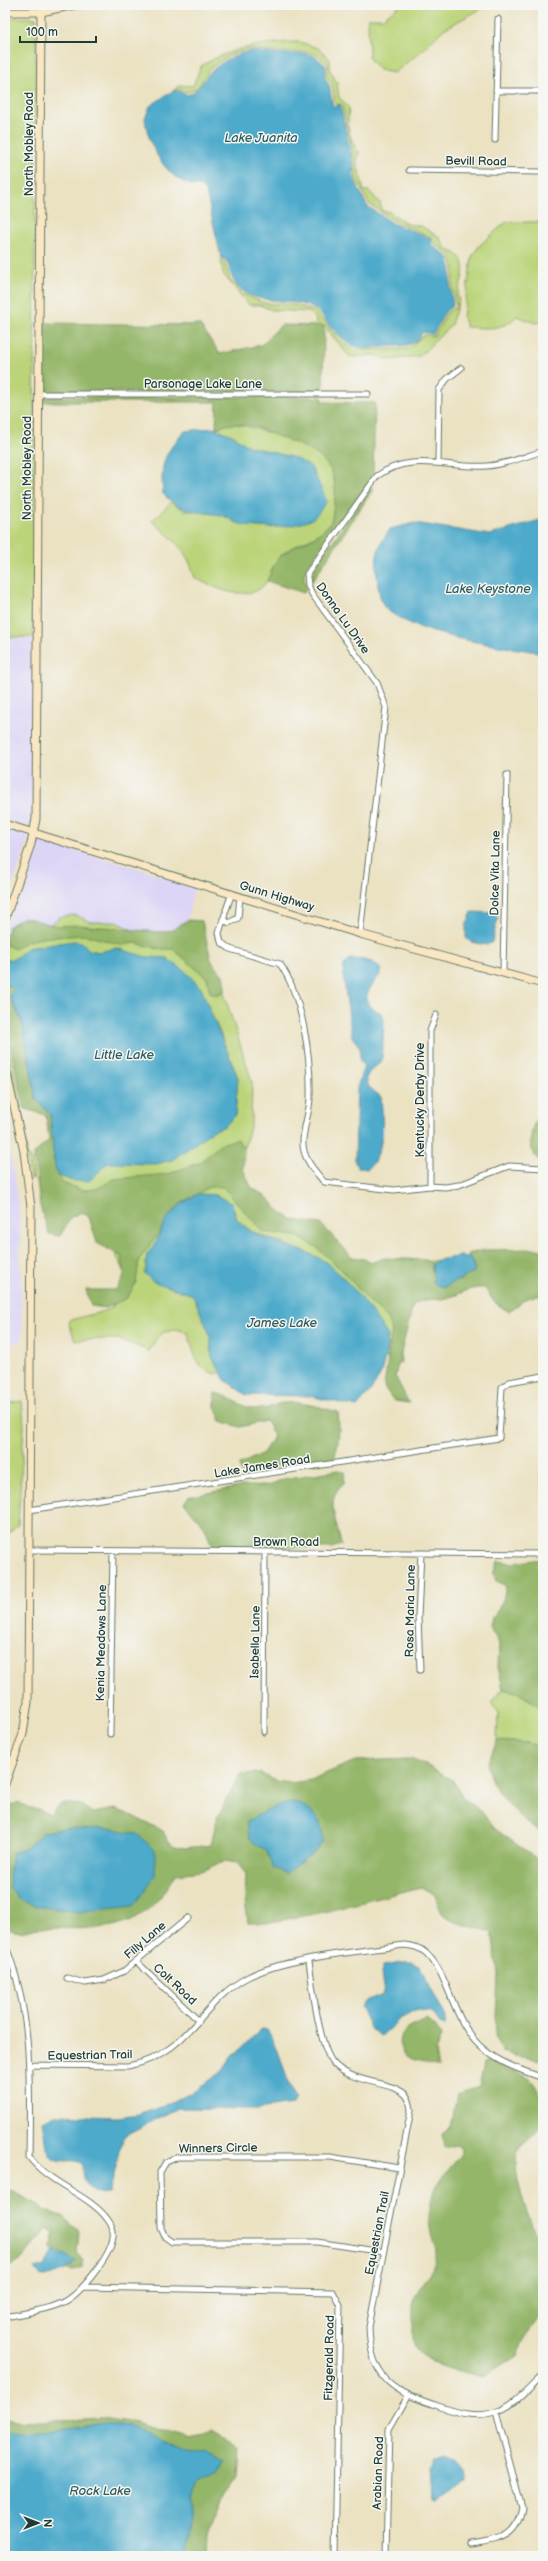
<svg xmlns="http://www.w3.org/2000/svg" width="548" height="2561" font-family="'Balsamiq Sans',sans-serif">
	<style>
		.built { fill: #ddd5f6 }
		.green { fill: #bbd479; stroke: #6d8856 }
		.forest { fill: #94b669; stroke: #5a7a4e }
		.water { fill: #4daacb; stroke: #367480 }
		.lines { fill: none; stroke-linecap: round; stroke-linejoin: round }
		.street-casing { stroke: #676; stroke-width: 7 }
		.secondary-casing { stroke: #676; stroke-width: 9 }
		.street { stroke: #fff; stroke-width: 5 }
		.secondary { stroke: #f9e7c3; stroke-width: 7 }
		.labels { text-anchor: middle; stroke-width: 3; stroke-linejoin: round; paint-order: stroke }
		.street-label { font-size: 12px; fill: #1f3d34; stroke: #f6f6f2 }
		.water-label { font-size: 13px; font-style: italic; fill: #2d5e61; stroke: #f6f6f2 }
	</style>
	<rect width="100%" height="100%" fill="#f6f6f2"/>
	<filter id="ink" filterUnits="userSpaceOnUse"><feTurbulence type="fractalNoise" baseFrequency=".025" numOctaves="2"/><feDisplacementMap in="SourceGraphic" scale="8" xChannelSelector="R" yChannelSelector="G"/><feConvolveMatrix kernelMatrix="1 2 1 2 8 2 1 2 1" color-interpolation-filters="sRGB"/></filter>
	<filter id="wash" filterUnits="userSpaceOnUse"><feTurbulence type="fractalNoise" baseFrequency=".012" numOctaves="4" result="noise"/><feDisplacementMap in="SourceGraphic" scale="16" xChannelSelector="R" yChannelSelector="G"/><feGaussianBlur stdDeviation="0.9" result="paint"/><feColorMatrix in="noise" values="0 0 0 0 0 0 0 0 0 0 0 0 0 0 0 0 0 1.4 0 .05"/><feComposite in="paint" operator="in"/></filter>
	<g filter="url(#wash)">
		<rect width="100%" height="100%" fill="#ebe2c2"/>
		<!-- built -->
		<path class="built" d="M 34,638 L 33,819 L 32,829 L 5,821 L 5,639 Z
			M 5,827 L 30,834 L 14,882 L 5,880 Z
			M 40,840 L 195,885 L 182,943 L 88,950 L 5,960 L 5,928 Z
			M 5,1127 L 15,1179 L 20,1222 L 22,1343 L 5,1342 Z"/>
		<!-- green -->
		<path class="green" d="M 400,5 L 488,5 L 444,29 L 424,49 L 394,73 L 379,70 L 369,58 L 368,18 L 383,18 Z
			M 5,17 L 36,18 L 33,637 L 5,637 Z
			M 300,42 L 318,48 L 330,59 L 330,70 L 337,83 L 339,97 L 349,108 C 347,124 348,139 359,152 L 357,163 L 364,191 L 369,191 L 380,203 L 382,211 L 390,212 L 407,224 L 421,226 L 439,237 L 445,248 C 449,249 449,251 453,252 C 471,261 461,281 457,296 L 459,300 L 451,325 L 420,356 L 390,360 L 374,355 L 350,357 L 324,326 L 315,326 L 316,319 L 309,312 L 272,310 L 260,305 L 249,305 L 223,274 L 221,259 L 225,263 L 230,280 L 243,294 L 264,303 L 294,305 L 315,311 L 342,342 L 354,350 L 408,349 L 424,335 L 434,336 L 447,313 L 456,306 L 452,286 L 454,267 L 450,255 L 434,243 L 431,237 L 396,222 L 369,204 L 356,179 L 354,157 L 342,105 L 335,104 L 332,84 L 326,76 L 328,65 L 318,55 L 307,52 L 278,52 L 249,49 L 229,56 L 217,63 L 210,69 L 197,88 L 189,92 L 176,89 L 179,85 L 193,86 L 201,66 C 235,46 261,43 300,42 Z
			M 506,222 L 543,222 L 543,322 L 535,323 L 517,316 C 502,331 487,328 466,327 L 463,317 L 472,257 L 479,246 Z
			M 230,423 C 251,426 308,443 323,458 C 334,468 337,486 335,500 C 333,507 334,518 330,524 C 316,541 293,542 279,557 C 269,568 271,591 247,593 C 229,595 211,586 195,578 C 187,549 174,540 152,521 L 171,502 L 184,510 L 222,515 L 237,523 L 251,526 L 271,528 L 309,521 L 295,458 L 248,446 L 232,435 L 215,429 Z
			M 75,915 L 91,922 L 116,922 L 144,936 L 166,940 L 222,987 L 252,1082 L 251,1124 L 238,1168 L 265,1212 L 352,1257 C 359,1258 366,1262 373,1263 C 395,1266 416,1264 438,1260 L 408,1295 L 401,1340 L 401,1363 L 386,1358 L 388,1336 L 344,1278 L 311,1254 L 251,1231 L 237,1219 L 232,1204 L 216,1195 L 198,1194 L 161,1229 L 157,1243 L 147,1254 L 145,1274 L 152,1281 L 193,1295 L 210,1335 L 212,1357 L 221,1372 L 215,1374 C 195,1368 194,1352 188,1333 L 177,1329 L 162,1333 L 149,1351 L 118,1339 L 75,1340 L 68,1321 L 111,1309 L 125,1290 L 125,1272 L 115,1253 L 100,1242 L 97,1223 L 42,1172 L 97,1173 L 107,1163 L 172,1160 L 212,1131 L 225,1126 L 235,1116 L 238,1078 L 218,1028 L 209,1011 L 201,988 L 167,958 L 146,957 L 116,948 L 100,952 L 88,950 L 73,941 L 28,948 L 14,959 L 5,960 L 5,947 L 9,942 L 51,924 L 60,917 Z
			M 5,1034 L 22,1108 L 19,1112 L 28,1156 L 32,1158 L 34,1178 L 30,1179 C 25,1131 5,1082 5,1034 Z
			M 22,1401 L 24,1426 L 18,1525 L 5,1537 L 5,1404 Z
			M 503,1689 L 517,1692 L 543,1708 L 543,1748 L 528,1743 L 497,1741 L 498,1713 L 492,1702 Z"/>
		<!-- forest -->
		<path class="forest" d="M 42,323 L 200,325 L 220,354 L 261,345 L 281,325 L 324,326 L 323,392 L 41,392 Z
			M 41,397 L 322,397 L 323,402 L 375,403 L 373,477 L 308,566 L 304,574 L 306,589 L 304,593 L 267,581 C 271,574 274,562 280,557 C 295,543 317,541 330,523 C 333,519 333,509 334,503 C 340,467 321,453 290,441 C 263,431 244,417 216,428 L 217,402 L 41,402 Z
			M 372,487 L 372,491 L 311,583 L 313,568 Z
			M 24,917 L 56,926 L 78,925 L 159,932 L 173,930 L 187,920 L 202,921 L 211,960 L 225,978 L 225,991 L 216,995 L 210,992 L 207,978 L 173,949 L 160,949 L 135,943 L 123,945 L 85,935 L 41,938 L 28,941 L 14,949 L 5,944 L 8,927 Z
			M 5,986 L 10,986 L 14,990 L 9,995 L 22,1022 L 36,1098 L 50,1114 L 54,1160 L 57,1175 L 65,1184 L 82,1190 L 97,1189 L 114,1179 L 168,1174 L 199,1163 L 221,1144 L 237,1139 L 244,1148 L 243,1169 L 251,1187 L 268,1198 L 281,1213 L 294,1220 L 321,1224 L 352,1257 L 364,1259 L 371,1263 L 384,1258 L 426,1260 L 432,1264 L 432,1273 L 459,1281 L 475,1269 L 468,1254 L 484,1250 L 538,1249 L 543,1251 L 543,1298 L 537,1295 L 525,1299 L 509,1312 L 494,1302 L 485,1288 C 470,1286 460,1295 446,1298 C 434,1301 425,1297 413,1305 L 395,1376 L 409,1403 L 394,1401 L 384,1387 L 392,1330 L 386,1316 L 367,1299 L 341,1269 L 316,1247 L 297,1236 L 263,1232 L 223,1187 L 209,1187 L 180,1204 L 139,1260 L 136,1283 L 127,1298 L 106,1308 L 91,1306 L 86,1290 L 115,1290 C 127,1277 125,1273 121,1256 L 97,1243 L 89,1217 L 82,1212 L 71,1217 L 60,1236 L 49,1234 L 40,1206 L 34,1154 L 49,1140 L 46,1115 L 25,1109 L 5,1024 Z
			M 543,1109 L 543,1163 C 537,1159 533,1155 531,1148 C 529,1137 535,1115 543,1109 Z
			M 215,1393 C 230,1395 242,1409 258,1409 C 268,1410 276,1403 285,1403 C 302,1401 322,1408 338,1412 C 340,1430 339,1444 333,1462 C 316,1464 299,1463 282,1465 C 269,1466 256,1473 242,1474 L 239,1465 L 263,1453 L 274,1436 L 266,1421 L 240,1427 L 221,1421 L 215,1407 Z
			M 339,1470 L 345,1472 L 344,1483 C 323,1499 338,1523 341,1545 L 332,1548 L 215,1547 L 210,1541 L 204,1526 L 184,1503 L 188,1497 L 244,1486 L 268,1486 L 283,1479 Z
			M 543,1559 L 543,1708 L 517,1692 L 503,1689 L 498,1667 L 499,1644 L 490,1627 L 492,1617 L 497,1612 L 503,1600 L 506,1586 L 497,1581 L 493,1574 L 498,1561 L 511,1563 Z
			M 497,1741 L 528,1743 L 543,1748 L 543,1834 C 524,1821 486,1788 488,1764 C 488,1758 495,1748 497,1741 Z
			M 410,1759 L 424,1764 L 454,1781 L 463,1798 L 481,1811 L 495,1829 L 543,1863 L 543,2060 L 515,2056 L 503,2052 L 495,2038 L 498,1974 L 492,1932 C 480,1928 448,1923 441,1913 C 438,1908 437,1900 435,1895 L 421,1887 L 324,1912 L 267,1923 L 248,1923 L 245,1900 L 246,1874 L 237,1863 L 224,1861 L 201,1871 L 176,1874 C 141,1935 105,1929 43,1928 C 26,1928 25,1936 5,1928 L 5,1816 L 9,1807 L 19,1802 C 28,1810 40,1808 50,1815 L 62,1803 L 80,1805 L 93,1813 L 115,1809 L 128,1814 L 163,1831 L 168,1841 L 175,1846 L 185,1848 L 211,1845 L 217,1818 L 240,1774 L 260,1773 L 276,1781 L 291,1783 L 310,1780 L 355,1761 Z
			M 426,2020 L 437,2028 L 441,2036 L 435,2052 L 438,2068 C 429,2061 418,2064 408,2058 C 404,2056 402,2053 401,2049 C 393,2032 414,2026 426,2020 Z
			M 489,2061 C 525,2081 543,2068 543,2122 C 537,2132 525,2139 519,2149 C 506,2172 538,2235 543,2260 C 546,2272 544,2290 543,2303 C 542,2324 519,2335 517,2356 L 484,2377 C 468,2373 422,2363 415,2348 C 412,2340 413,2329 413,2321 C 413,2314 412,2300 416,2294 C 422,2282 435,2272 436,2257 C 437,2246 431,2238 430,2228 C 425,2197 441,2175 462,2154 L 462,2148 L 456,2145 L 444,2148 L 442,2134 L 451,2128 L 457,2094 L 479,2087 L 484,2063 Z
			M 5,2188 L 39,2205 L 45,2211 L 62,2216 L 79,2231 L 77,2253 L 83,2261 L 83,2268 L 73,2271 L 64,2269 L 73,2265 L 61,2251 L 52,2248 L 53,2232 L 47,2228 L 23,2258 L 5,2270 Z
			M 102,2418 L 135,2423 L 191,2439 L 212,2431 L 238,2446 L 236,2473 L 221,2501 L 207,2540 L 206,2556 L 5,2556 L 5,2419 L 21,2422 Z"/>
		<!-- water -->
		<path class="water" d="M 250,51 L 278,54 L 307,54 L 316,57 L 326,66 L 324,77 L 329,85 L 333,107 L 340,105 L 352,157 L 354,179 L 367,206 L 394,224 L 430,238 L 432,245 L 448,257 L 451,267 L 450,286 L 453,305 L 445,312 L 433,334 L 422,332 C 418,344 407,346 396,346 C 357,348 358,355 329,325 C 325,320 321,312 315,309 C 282,292 236,314 228,262 L 221,257 L 206,192 L 200,186 C 169,186 147,145 145,118 L 150,106 L 174,90 L 189,95 C 201,88 204,78 213,70 C 223,60 237,55 250,51 Z
			M 213,428 L 232,435 L 248,446 L 295,458 L 311,467 L 327,501 C 322,507 317,517 310,520 C 292,528 255,530 237,523 C 232,521 227,516 221,515 C 196,511 182,513 163,494 C 160,462 164,454 185,431 Z
			M 543,519 L 543,653 C 498,645 421,638 386,609 C 378,602 375,567 377,556 C 378,546 385,537 390,529 L 415,523 L 490,535 Z
			M 472,912 L 495,913 L 498,918 L 492,942 L 487,945 L 471,942 L 466,938 L 466,926 Z
			M 73,941 L 82,942 L 89,950 L 100,952 L 116,948 L 146,957 L 166,958 L 184,970 L 201,988 L 238,1078 L 235,1116 L 225,1126 L 212,1131 L 172,1160 L 156,1164 L 108,1163 L 89,1181 L 72,1181 L 57,1175 L 54,1160 L 50,1114 L 36,1099 L 22,1022 L 9,995 L 14,990 L 10,986 L 5,986 L 5,960 L 14,959 L 28,948 Z
			M 350,959 C 361,959 375,960 382,970 C 377,982 368,986 366,1000 L 372,1008 L 381,1013 L 384,1021 L 382,1061 L 370,1071 L 366,1078 L 369,1087 L 381,1097 C 383,1120 386,1152 368,1169 L 358,1168 L 355,1162 L 357,1088 L 364,1066 L 360,1060 L 360,1047 L 352,1037 L 343,975 L 344,965 Z
			M 198,1194 L 216,1195 L 232,1204 C 234,1209 234,1215 237,1219 C 250,1240 305,1247 327,1263 C 351,1282 371,1310 388,1336 C 384,1371 381,1380 357,1407 L 310,1396 L 246,1395 L 225,1380 L 212,1357 L 210,1335 L 193,1295 L 152,1281 L 145,1274 L 147,1254 C 155,1246 156,1241 161,1230 C 167,1214 183,1202 198,1194 Z
			M 461,1256 L 470,1257 L 475,1269 L 473,1273 L 444,1287 L 434,1284 L 432,1264 L 438,1260 Z
			M 296,1802 C 314,1812 323,1819 323,1841 L 313,1853 L 286,1873 L 273,1868 L 266,1850 C 251,1843 248,1838 247,1821 L 277,1806 Z
			M 67,1828 L 114,1829 L 137,1834 L 155,1850 L 155,1876 L 133,1906 L 79,1912 L 36,1906 L 18,1899 L 10,1888 L 9,1877 L 12,1853 L 25,1849 L 44,1832 Z
			M 401,1963 L 413,1963 L 420,1967 L 446,2017 L 445,2026 L 440,2024 L 432,2013 L 417,2010 L 400,2019 L 381,2036 L 371,2030 L 360,2006 L 365,2001 L 384,1994 L 381,1973 L 383,1966 Z
			M 263,2029 L 267,2030 C 279,2047 282,2065 289,2084 C 291,2089 294,2093 296,2098 L 292,2104 L 258,2109 L 178,2108 L 129,2133 L 123,2139 L 109,2194 C 86,2194 83,2183 83,2164 C 73,2156 60,2167 48,2154 L 43,2121 L 55,2115 L 118,2117 L 138,2114 L 173,2102 L 190,2094 L 222,2071 L 232,2056 L 241,2050 L 259,2030 Z
			M 55,2250 L 76,2261 C 70,2270 53,2276 42,2277 L 35,2269 L 44,2266 Z
			M 97,2423 C 109,2424 122,2424 134,2428 C 157,2435 181,2462 206,2451 L 222,2460 L 216,2472 L 201,2481 L 190,2499 C 194,2520 193,2537 183,2556 L 5,2556 L 5,2432 L 27,2435 Z
			M 444,2457 C 458,2461 468,2470 467,2485 L 437,2502 L 434,2501 L 432,2466 L 436,2458 Z"/>
	</g>
	<g filter="url(#ink)">
		<g class="lines">
			<defs>
				<path id="street" d="M 496,91 L 543,91
					M 495,140 L 498,19
					M 409,170 L 543,172
					M 38,394 L 368,394
					M 438,462 L 439,390 L 447,379 L 461,368
					M 226,910 L 232,893
					M 225,914 L 219,933 L 221,942 L 230,949 L 280,964 C 303,997 311,1058 310,1097 C 310,1113 302,1130 303,1145 C 304,1160 315,1171 324,1182 L 394,1190 L 430,1186 L 445,1187 L 459,1185 L 509,1166 L 543,1168
					M 223,919 L 229,923 L 238,918 L 240,896
					M 360,934 L 386,707 L 377,683 L 312,594 L 308,585 L 307,574 L 377,476 C 411,451 448,469 487,466 C 505,465 526,456 543,451
					M 503,972 L 507,775
					M 430,1186 L 430,1031 L 436,1015
					M 29,1510 L 499,1438 L 502,1387 L 509,1382 L 543,1376
					M 28,1550 L 543,1554
					M 420,1670 L 418,1617 L 421,1553
					M 264,1732 L 265,1552
					M 110,1734 L 113,1551
					M 5,1944 C 33,2013 30,2084 29,2157 C 50,2185 91,2195 108,2220 C 111,2224 114,2231 113,2237 C 111,2256 79,2296 62,2303 C 44,2311 23,2313 5,2317
					M 309,1961 C 312,1983 319,2049 334,2064 C 353,2084 392,2081 406,2095 C 410,2100 410,2104 411,2110 L 369,2327 C 370,2381 395,2392 441,2407 C 459,2413 476,2418 495,2412 C 514,2407 529,2388 543,2375
					M 137,1962 L 199,2021
					M 67,1978 L 85,1983 L 104,1980 L 124,1971 L 188,1918
					M 30,2065 L 128,2066 C 191,2054 199,2002 248,1977 C 287,1957 359,1952 404,1945 C 412,1946 420,1947 426,1953 C 450,1975 452,2021 481,2047 C 499,2063 521,2070 543,2078
					M 383,2252 L 317,2242 L 172,2242 L 165,2237 L 161,2228 L 160,2172 L 166,2162 L 178,2157 L 330,2157 L 399,2168
					M 83,2287 L 333,2292 L 340,2305 L 335,2556
					M 470,2544 C 497,2539 516,2540 522,2508 L 496,2412
					M 386,2556 L 389,2429 L 408,2396"/>
				<path id="secondary" d="M 5,12 L 41,12 L 75,5
					M 5,824 L 360,934 L 543,984
					M 5,919 L 31,844 L 36,819 L 41,12
					M 5,1065 L 24,1152 L 31,1207 L 28,1702 L 23,1734 L 5,1784"/>
			</defs>
			<!-- street casing -->
			<use href="#street" class="street-casing"/>
			<!-- secondary casing -->
			<use href="#secondary" class="secondary-casing"/>
			<!-- street -->
			<use href="#street" class="street"/>
			<!-- secondary -->
			<use href="#secondary" class="secondary"/>
		</g>
	</g>
	<g class="labels">
		<!-- street labels -->
		<g class="street-label">
			<text transform="translate(29 144) rotate(-90)" y="4">North Mobley Road</text>
			<text transform="translate(476 161) rotate(1)" y="4">Bevill Road</text>
			<text x="203" y="388">Parsonage Lake Lane</text>
			<text transform="translate(27 468) rotate(-90)" y="4">North Mobley Road</text>
			<text transform="translate(343 618) rotate(55)" y="4">Donna Lu Drive</text>
			<text transform="translate(495 873) rotate(-89)" y="4">Dolce Vita Lane</text>
			<text transform="translate(277 896) rotate(17)" y="4">Gunn Highway</text>
			<text transform="translate(420 1100) rotate(-90)" y="4">Kentucky Derby Drive</text>
			<text transform="translate(262 1466) rotate(-9)" y="4">Lake James Road</text>
			<text x="286" y="1546">Brown Road</text>
			<text transform="translate(410 1611) rotate(-89)" y="4">Rosa Maria Lane</text>
			<text transform="translate(255 1642) rotate(-89)" y="4">Isabella Lane</text>
			<text transform="translate(101 1643) rotate(-89)" y="4">Kenia Meadows Lane</text>
			<text transform="translate(145 1940) rotate(-41)" y="4">Filly Lane</text>
			<text transform="translate(175 1984) rotate(43)" y="4">Colt Road</text>
			<text transform="translate(90 2055) rotate(-1)" y="4">Equestrian Trail</text>
			<text transform="translate(218 2148) rotate(-1)" y="4">Winners Circle</text>
			<text transform="translate(377 2233) rotate(-79)" y="4">Equestrian Trail</text>
			<text transform="translate(329 2358) rotate(-89)" y="4">Fitzgerald Road</text>
			<text transform="translate(378 2473) rotate(-88)" y="4">Arabian Road</text>
		</g>
		<!-- water labels -->
		<g class="water-label">
			<text x="261" y="142">Lake Juanita</text>
			<text x="488" y="593">Lake Keystone</text>
			<text x="124" y="1059">Little Lake</text>
			<text x="282" y="1327">James Lake</text>
			<text x="100" y="2495">Rock Lake</text>
		</g>
	</g>
	<!-- margin -->
	<rect width="548" height="2561" fill="none" stroke="#f6f6f2" stroke-width="20"/>
	<!-- north arrow -->
	<g transform="translate(38 2523) rotate(90)" stroke="#f6f6f2" stroke-width="3" paint-order="stroke">
	<path d="M0-3L7 15L0 10L-7 15Z" fill="#1f3d34"/>
	<text y="-6" font-size="11" font-weight="bold" text-anchor="middle" fill="#1f3d34">N</text>
	</g>
	<!-- scale -->
	<path d="M20 36v6h76v-6" fill="none" stroke="#1f3d34" stroke-width="2"/>
	<text x="26" y="36" font-size="12" fill="#1f3d34" stroke="#f6f6f2" stroke-width="3" paint-order="stroke">100 m</text>
</svg>
